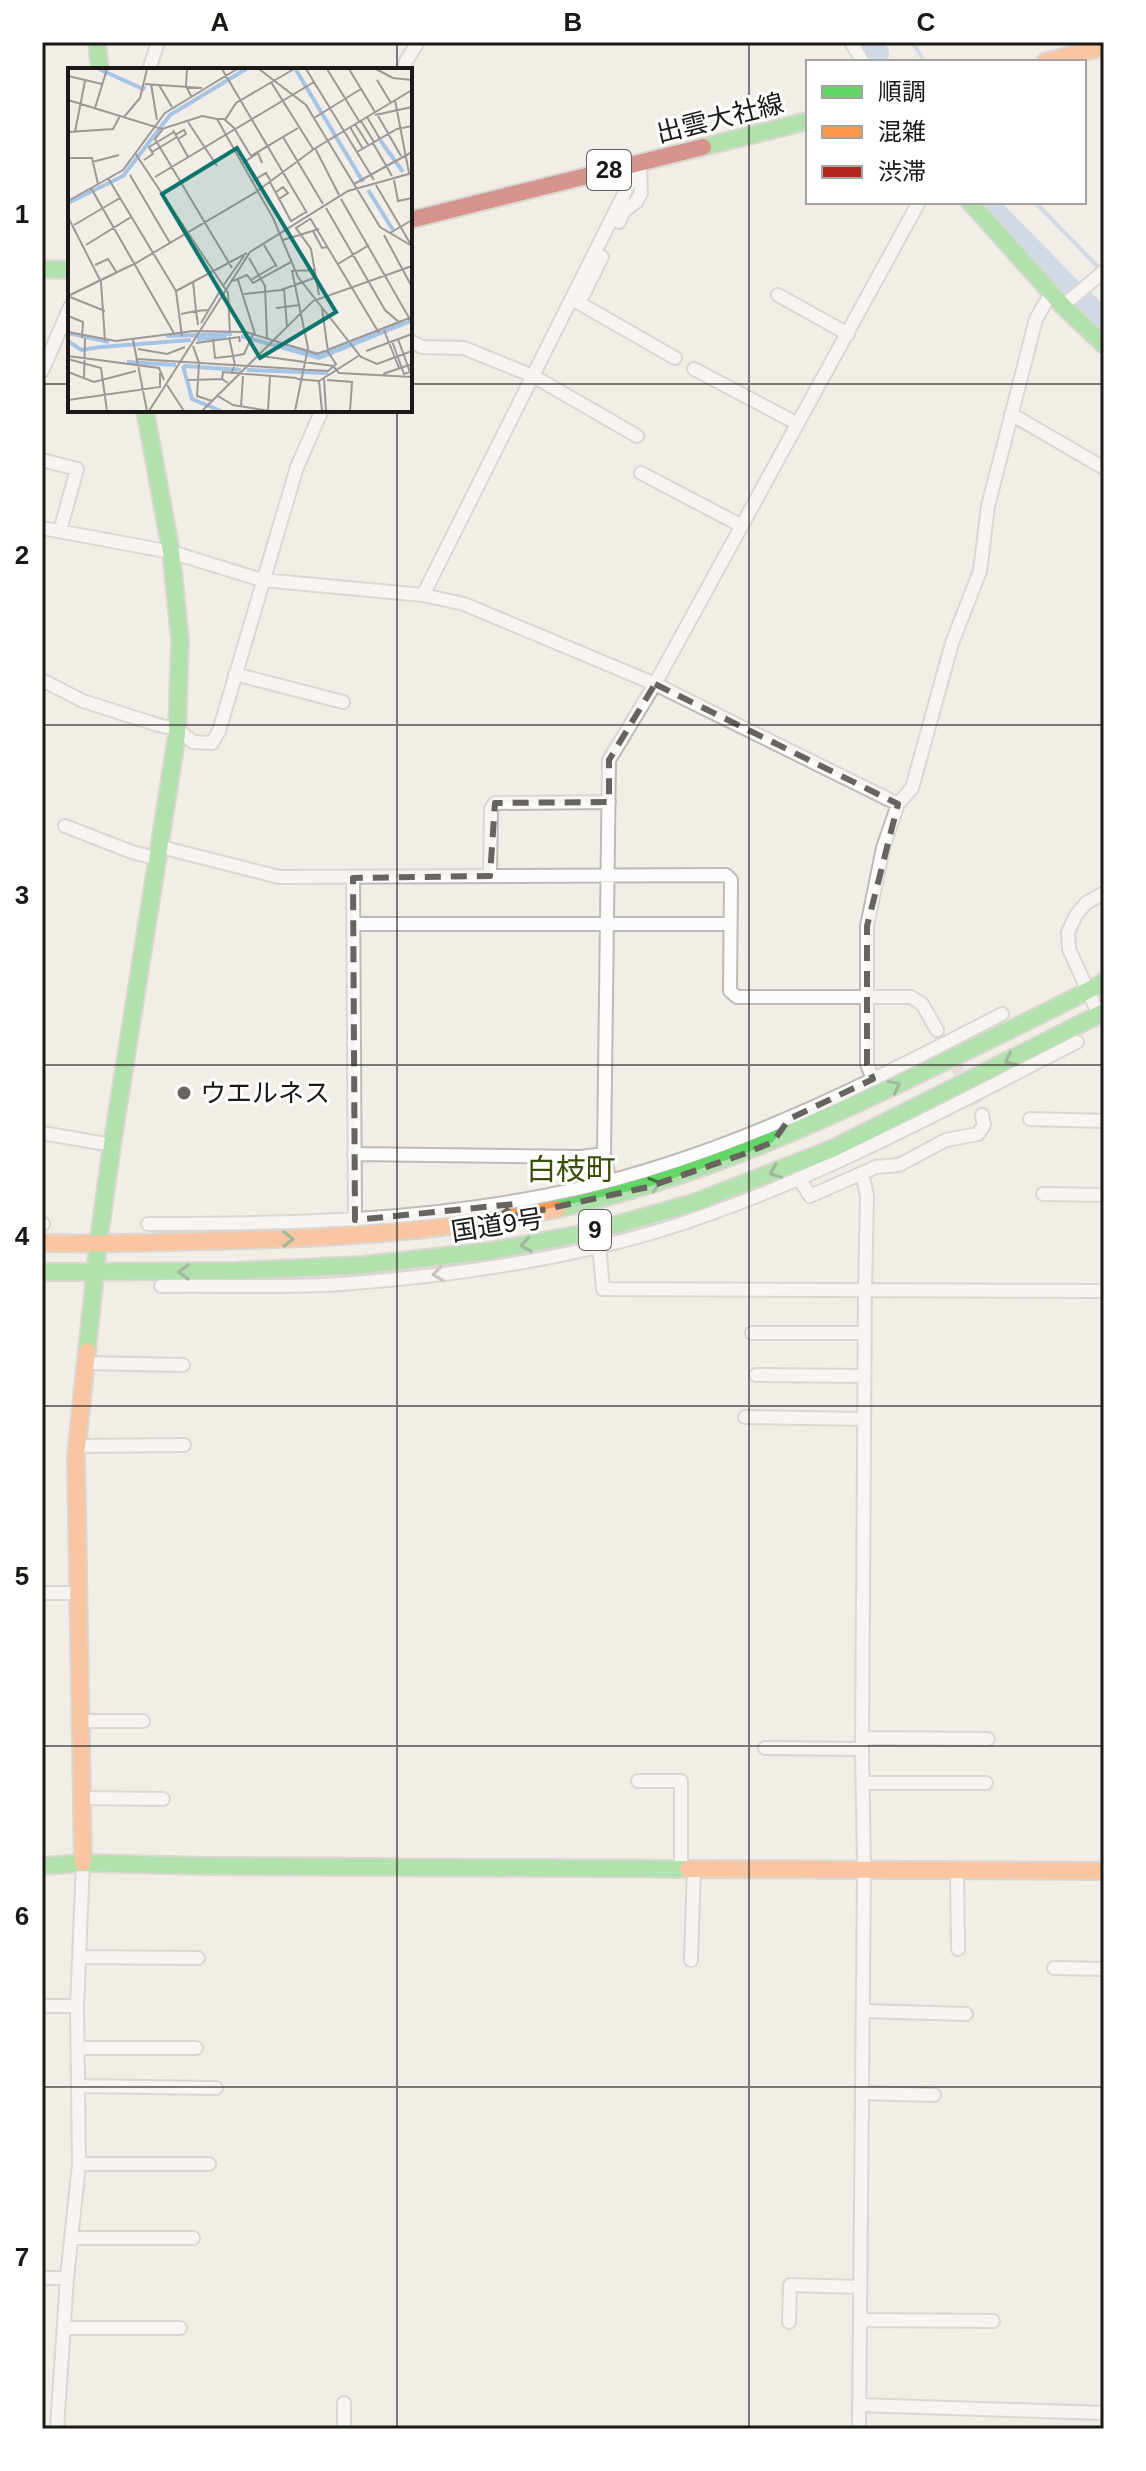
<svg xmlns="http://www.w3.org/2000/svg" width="1146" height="2471" font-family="Helvetica,'Noto Sans JP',sans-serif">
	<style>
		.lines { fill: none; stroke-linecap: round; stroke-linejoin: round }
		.stream { stroke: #a6c4e4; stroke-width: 4 }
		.river { stroke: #a6c4e4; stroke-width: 26 }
		.street-tunnel { stroke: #d3cdc8; stroke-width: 12; stroke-dasharray: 12 6; stroke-linecap: butt }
		.street-casing { stroke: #bfbab6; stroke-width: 16 }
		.fast-casing { stroke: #bfbab6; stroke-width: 20 }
		.slow-casing { stroke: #bfbab6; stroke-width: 20 }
		.jam-casing { stroke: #bfbab6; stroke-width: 20 }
		.street { stroke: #fdfcfc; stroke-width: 12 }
		.fast { stroke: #63d668; stroke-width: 16 }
		.slow { stroke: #ff974d; stroke-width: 16 }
		.jam { stroke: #b3261e; stroke-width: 16 }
		.oneway { stroke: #3f773e }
		.oneway2 { stroke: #979594 }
		.marked { fill: none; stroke: #67635f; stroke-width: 6; stroke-dasharray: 16 10; stroke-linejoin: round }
		.grid { fill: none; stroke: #1b1815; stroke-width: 2; stroke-opacity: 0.55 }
		.poi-dot { fill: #67635f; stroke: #fff; stroke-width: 3 }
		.labels { text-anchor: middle; stroke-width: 6; stroke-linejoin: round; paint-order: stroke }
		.shield { fill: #fff; stroke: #5f5d5b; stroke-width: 2 }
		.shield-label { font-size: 24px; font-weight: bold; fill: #1b1815 }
		.street-label { font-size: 26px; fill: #1b1815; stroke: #fff }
		.poi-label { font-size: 26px; fill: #1b1815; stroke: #fff; text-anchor: start }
		.quarter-label { font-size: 30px; fill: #384e00; stroke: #fff }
		.inset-river { fill: none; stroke: #a6c4e4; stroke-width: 4 }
		.inset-road { fill: none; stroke: #9d9894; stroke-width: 2 }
		.view { fill: #0f766e; fill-opacity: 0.15; stroke: #0f766e; stroke-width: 4 }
		.inset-edge { fill: none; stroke: #1b1815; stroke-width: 4 }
		.neatline { fill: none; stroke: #1b1815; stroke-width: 3 }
		.grid-label { font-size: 26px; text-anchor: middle; font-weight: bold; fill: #1b1815 }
	</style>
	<rect width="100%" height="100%" fill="#f3ede8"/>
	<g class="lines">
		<!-- stream -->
		<path class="stream" d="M 912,42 L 925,62
			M 1035,202 L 1100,269"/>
		<!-- river -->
		<path class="river" d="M 869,42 L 876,53
			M 983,202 L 1076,297 L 1104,322"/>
		<!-- street-tunnel -->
		<path class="street-tunnel" d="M 937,1030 L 982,1115"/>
		<defs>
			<path id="street" d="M 851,42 L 863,62
				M 149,70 L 158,42
				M 404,70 L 406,61 L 418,42
				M 619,222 L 624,211 L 636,202 L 641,193 L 640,165
				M 602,257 L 579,303 L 675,358
				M 778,295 L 848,334
				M 1063,306 L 1104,271
				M 410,341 L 422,347 L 464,348 L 533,376 L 637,436
				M 694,369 L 798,424
				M 42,371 L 70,307
				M 1011,414 L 1104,468
				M 42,460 L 77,469 L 60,531
				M 641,473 L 742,526
				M 42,528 L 171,552 L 262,580 L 423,595 L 464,604 L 655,684 L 898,804
				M 423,595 L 640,162
				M 235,674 L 343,702
				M 42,680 L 83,701 L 158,725 L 177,729 L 193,742 L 212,743 L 219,731 L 297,467 L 322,410
				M 65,826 L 132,852 L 159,859
				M 161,847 L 279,877 L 726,875 L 731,880 L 730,991 L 737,997 L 911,997 L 922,1004 L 937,1030
				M 490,876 L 491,809 L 495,803 L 609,802
				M 353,878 L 355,1220
				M 354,924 L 730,924
				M 1100,1017 L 1069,949 L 1068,932 L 1076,915 L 1086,903 L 1104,893
				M 873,1079 L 867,1064 L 867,926 L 883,848 L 898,804 L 912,788 L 952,643 L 980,571 L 988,506 L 1036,319 L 1051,293
				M 1030,1119 L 1104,1121
				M 42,1133 L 112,1145
				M 354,1154 L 581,1157 L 604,1154
				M 799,1178 L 810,1196 L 876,1167 L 899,1165 L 946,1140 L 978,1134 L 984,1125 L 982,1115
				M 609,1180 L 604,1154 L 609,760 L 655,684 L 919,202
				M 1043,1194 L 1104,1195
				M 42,1224 L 43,1224
				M 148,1224 C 292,1224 436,1221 577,1189 C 727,1155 866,1085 1002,1014
				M 599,1245 L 603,1289 L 1104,1291
				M 161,1286 C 221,1285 282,1288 342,1284 C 448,1276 557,1261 658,1231 C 805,1186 940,1112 1077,1042
				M 752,1333 L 864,1333
				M 85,1363 L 183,1365
				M 756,1375 L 864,1376
				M 745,1417 L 864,1419
				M 76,1446 L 184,1445
				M 42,1593 L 78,1593
				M 81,1721 L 143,1721
				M 862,1738 L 988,1739
				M 765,1748 L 862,1749
				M 638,1781 L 681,1781 L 681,1868
				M 863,1783 L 986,1783
				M 82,1798 L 163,1799
				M 957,1869 L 958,1949
				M 79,1957 L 198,1958
				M 691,1960 L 694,1868
				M 1054,1968 L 1104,1969
				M 42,2006 L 77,2006
				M 863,2011 L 966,2014
				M 78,2048 L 196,2048
				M 78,2086 L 216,2088
				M 862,2093 L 934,2095
				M 79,2164 L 209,2164
				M 72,2238 L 193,2238
				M 42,2278 L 67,2278
				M 860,2320 L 993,2321
				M 789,2322 L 790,2285 L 860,2287
				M 64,2328 L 180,2328
				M 344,2403 L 344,2429
				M 859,2405 L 1104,2413
				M 57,2429 L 67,2278 L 79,2164 L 77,2006 L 83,1863
				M 859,2429 L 864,1868 L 862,1749 L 865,1289 L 867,1196 L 862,1173"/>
			<path id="fast" d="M 97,42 L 100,70
				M 703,147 L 808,121
				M 970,202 L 1063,306 L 1104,345
				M 42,269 L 70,270
				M 557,1209 C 696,1179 825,1121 952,1058 C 1003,1033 1054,1009 1104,982
				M 42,1272 L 235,1271 L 363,1265 L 490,1251 L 590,1232 L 696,1202 L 834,1148 L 1104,1012
				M 87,1351 L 98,1245 L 112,1145 L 177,735 L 180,640 L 171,552 L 145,410
				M 42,1866 L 83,1863 L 211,1866 L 688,1869"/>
			<path id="slow" d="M 1045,62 L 1104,47
				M 42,1243 C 95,1244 147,1243 200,1241 C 320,1239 439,1233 557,1209
				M 83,1863 L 76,1456 L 87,1351
				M 688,1869 L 1104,1871"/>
			<path id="jam" d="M 410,220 L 703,147"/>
		</defs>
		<!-- street casing -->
		<use href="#street" class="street-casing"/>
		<!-- fast casing -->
		<use href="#fast" class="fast-casing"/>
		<!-- slow casing -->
		<use href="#slow" class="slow-casing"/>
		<!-- jam casing -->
		<use href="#jam" class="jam-casing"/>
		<!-- street -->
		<use href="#street" class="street"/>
		<!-- fast -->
		<use href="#fast" class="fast"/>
		<!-- slow -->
		<use href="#slow" class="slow"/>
		<!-- jam -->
		<use href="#jam" class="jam"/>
	</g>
	<!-- one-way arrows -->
	<defs><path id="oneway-chevron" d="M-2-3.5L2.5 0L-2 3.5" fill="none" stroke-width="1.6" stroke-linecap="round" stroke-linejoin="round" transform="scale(2)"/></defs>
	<g class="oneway">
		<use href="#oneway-chevron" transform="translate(1010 1060) rotate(153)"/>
		<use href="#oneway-chevron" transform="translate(895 1086) rotate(-26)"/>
		<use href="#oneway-chevron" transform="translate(775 1172) rotate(158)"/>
		<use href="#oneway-chevron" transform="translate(655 1184) rotate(-18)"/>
		<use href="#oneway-chevron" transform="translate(288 1239) rotate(-1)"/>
		<use href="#oneway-chevron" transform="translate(526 1245) rotate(170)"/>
		<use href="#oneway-chevron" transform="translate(184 1272) rotate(180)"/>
	</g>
	<use class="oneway2" href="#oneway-chevron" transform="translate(438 1274) rotate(173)"/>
	<!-- marked area -->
	<path d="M0 0H1146V2471H0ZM 655,684 L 898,804 L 867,926 L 867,1064 L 873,1079 L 789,1119 L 773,1142 L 741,1155 L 648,1187 L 496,1220 L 515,1204 L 355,1220 L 353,878 L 490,876 L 495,803 L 609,802 L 609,760 Z" fill="#f3ede8" fill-opacity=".55" fill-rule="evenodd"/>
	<path class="marked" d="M 655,684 L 898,804 L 867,926 L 867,1064 L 873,1079 L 789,1119 L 773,1142 L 741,1155 L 648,1187 L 496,1220 L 515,1204 L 355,1220 L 353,878 L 490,876 L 495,803 L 609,802 L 609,760 Z"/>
	<!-- grid -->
	<path class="grid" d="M 397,42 L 397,70M 749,42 L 749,2429M 42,384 L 70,384M 410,384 L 1104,384M 397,410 L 397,2429M 42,725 L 1104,725M 42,1065 L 1104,1065M 42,1406 L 1104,1406M 42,1746 L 1104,1746M 42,2087 L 1104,2087"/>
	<!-- markers -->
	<circle class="poi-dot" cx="184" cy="1093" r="8"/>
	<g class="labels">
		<!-- shield labels -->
		<g class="shield">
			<rect x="587" y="150" width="44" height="40" rx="6"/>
			<rect x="579" y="1210" width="32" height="40" rx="6"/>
		</g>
		<g class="shield-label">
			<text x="609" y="178">28</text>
			<text x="595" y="1238">9</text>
		</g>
		<!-- street labels -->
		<g class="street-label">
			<text transform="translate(720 118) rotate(-14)" y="9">出雲大社線</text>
			<text transform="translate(497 1225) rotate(-9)" y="9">国道9号</text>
		</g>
		<!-- poi labels -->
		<g class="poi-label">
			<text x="200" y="1102">ウエルネス</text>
		</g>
		<!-- quarter labels -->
		<g class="quarter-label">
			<text x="571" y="1180">白枝町</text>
		</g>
	</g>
	<!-- overview -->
	<g transform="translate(68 68)">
		<rect width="344" height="344" fill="#f3ede8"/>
		<path class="inset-river" d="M 31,1 L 75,21 L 77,18M 228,2 L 295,114M 312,72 L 335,104M 300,122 L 325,162M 0,135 L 55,108 L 102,47 L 178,1M 0,265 L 41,274M 98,268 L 164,266M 173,268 L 251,290 L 343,253M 129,271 L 159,269M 0,273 L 13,282 L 33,279M 208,275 L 253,287 L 336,253M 33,279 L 123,272M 59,294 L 108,297M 115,298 L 173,302M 115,298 L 124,331 L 153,343M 179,302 L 260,305"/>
		<path class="inset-road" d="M 119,1 L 118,18 L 123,28M 154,1 L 239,145M 191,1 L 238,37 L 312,159 L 344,178M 238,1 L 306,112M 259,1 L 291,53M 281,1 L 307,44M 308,1 L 325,10 L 344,12M 0,8 L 34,16M 309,12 L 323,35M 203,14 L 245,81M 77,16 L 134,20M 83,16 L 89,52M 91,17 L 104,39M 0,32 L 94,61 L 134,48 L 149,51 L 205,150 L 230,209 L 293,289 L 309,296 L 344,283M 327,32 L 341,105M 27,40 L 39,1M 309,46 L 333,88M 307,47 L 344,39M 56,49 L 72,30 L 79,1M 299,49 L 312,71M 246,50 L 293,21M 149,51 L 156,51 L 166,60 L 183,88 L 230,60M 157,52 L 168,35 L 226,1M 293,53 L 306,74M 120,54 L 149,98M 287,56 L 301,78M 282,59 L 295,81M 95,61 L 87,71 L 164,200M 105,62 L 120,89M 0,64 L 45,61 L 52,48M 7,64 L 17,13M 107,67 L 116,62 L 118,66 L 110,71M 215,69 L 255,136M 305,75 L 324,108M 247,80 L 271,127M 84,84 L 109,69M 289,84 L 329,61 L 344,58M 67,85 L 160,225 L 162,265M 0,90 L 24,90 L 30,116M 76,92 L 85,86 L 81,79 L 106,64M 24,94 L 51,87M 173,96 L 190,85 L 194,95M 62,107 L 102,175M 87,109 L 246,14M 40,110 L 108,223 L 114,268M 326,112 L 330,133 L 344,130M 183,114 L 198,105 L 202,112M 202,114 L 223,153 L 238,144M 286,116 L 344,84M 308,117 L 342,175M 23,120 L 107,267M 208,124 L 215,119 L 220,125 L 211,131M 273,131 L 344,255M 0,133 L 55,102 L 97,45 L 169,1M 258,140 L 317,242 L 332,255M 0,149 L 33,214 L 37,273M 242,150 L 311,265M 242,151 L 228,160 L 243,181 L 251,227M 6,157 L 52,130M 245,163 L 254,180 L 260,179M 322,165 L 344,152M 316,167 L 344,219M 215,172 L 251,161M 18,177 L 63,149M 196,177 L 209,199M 181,190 L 197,218 L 199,270M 270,196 L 301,177M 27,197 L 40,191 L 49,205M 170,212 L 187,266M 183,212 L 208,197M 165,213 L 179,207 L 185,215 L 223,194M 155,218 L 176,188M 216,221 L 219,259M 108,223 L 179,185M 176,226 L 213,222 L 249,209M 0,228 L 68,195 L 188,124 L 246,81 L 344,22M 2,229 L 37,243M 208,240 L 232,237M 113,246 L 128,243 L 125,213M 0,248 L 15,254 L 14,270M 133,255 L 152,223M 130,257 L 128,243 L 141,242M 316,262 L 331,300M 0,264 L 48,273 L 126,263 L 178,264 L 249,286 L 344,249M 161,269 L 167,297 L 163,306M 145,271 L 147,290 L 165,288 L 176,286 L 185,266M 65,272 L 79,343M 324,273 L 336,306 L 342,304 L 330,271M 128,275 L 171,269 L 172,274M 125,278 L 131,295 L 129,328 L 144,333M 70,281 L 99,286 L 117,279M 298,283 L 344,266M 0,288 L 91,300 L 96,312M 193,288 L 265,298 L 271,305 L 344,309M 0,291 L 33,300 L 39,343M 69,291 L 260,303 L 268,296 L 260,284 L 254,240M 0,304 L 26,314 L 68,303M 315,306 L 344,296M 16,311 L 17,270M 154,311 L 155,304 L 229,310M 229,311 L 251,313 L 292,287M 256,311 L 258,343M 120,312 L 154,311 L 160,315M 259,312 L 284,314 L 282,343M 251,313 L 254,343M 99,317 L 116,343M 150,328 L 165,337 L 202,343M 0,332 L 92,319 L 92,305M 173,339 L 175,308M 81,343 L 182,184 L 280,123 L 344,105M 134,343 L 245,233 L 344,198M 200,343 L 202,308M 227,343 L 240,280 L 224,203 L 248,202"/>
		<path class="view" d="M 169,80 L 268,244 L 192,290 L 94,126 Z"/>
		<rect width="344" height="344" class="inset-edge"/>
	</g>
	<!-- border -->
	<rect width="1146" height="2471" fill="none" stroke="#ffffff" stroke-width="88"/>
	<!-- legend -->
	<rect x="806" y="60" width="280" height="144" fill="#ffffff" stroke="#a4a3a1" stroke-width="2"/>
	<rect x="822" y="86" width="40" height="12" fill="#63d668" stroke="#a4a3a1" stroke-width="2"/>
	<text x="878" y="100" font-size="24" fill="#1b1815">順調</text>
	<rect x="822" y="126" width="40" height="12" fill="#ff974d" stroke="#a4a3a1" stroke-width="2"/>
	<text x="878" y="140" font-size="24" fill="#1b1815">混雑</text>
	<rect x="822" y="166" width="40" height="12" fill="#b3261e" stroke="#a4a3a1" stroke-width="2"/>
	<text x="878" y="180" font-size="24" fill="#1b1815">渋滞</text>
	<rect x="44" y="44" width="1058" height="2383" class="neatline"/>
	<g class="grid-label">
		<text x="220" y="31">A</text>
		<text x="573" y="31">B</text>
		<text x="926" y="31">C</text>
		<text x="22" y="223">1</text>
		<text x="22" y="564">2</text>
		<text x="22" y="904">3</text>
		<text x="22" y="1245">4</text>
		<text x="22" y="1585">5</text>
		<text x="22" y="1925">6</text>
		<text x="22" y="2266">7</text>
	</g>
</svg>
